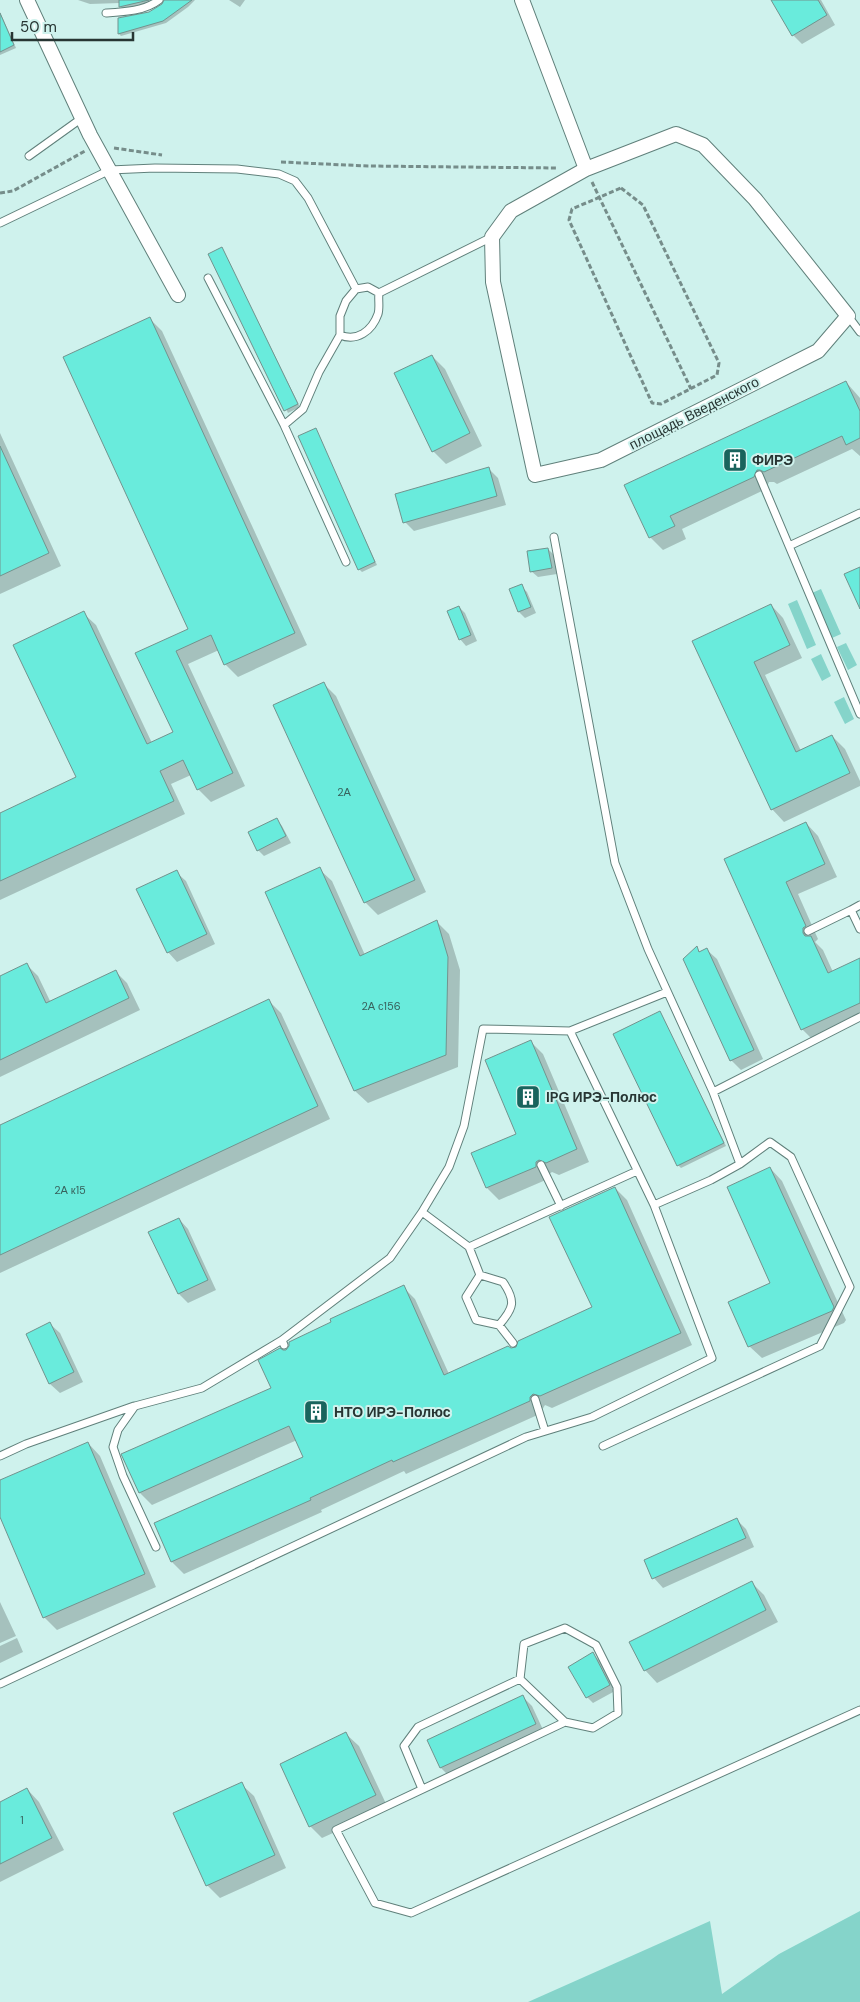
<svg xmlns="http://www.w3.org/2000/svg" width="860" height="2002" font-family="'DM Sans',sans-serif">
	<style>
		.green { fill: #85d4ca }
		.shadow { fill: #0003 }
		.building { fill: #69ebdc; stroke: #72938e }
		.lines { fill: none; stroke-linecap: round; stroke-linejoin: round }
		.service-casing { stroke: #60807b; stroke-width: 9 }
		.minor-casing { stroke: #60807b; stroke-width: 16 }
		.path { stroke: #768d8a; stroke-width: 3; stroke-dasharray: 5 2.5; stroke-linecap: butt }
		.service { stroke: #fff; stroke-width: 7 }
		.minor { stroke: #fff; stroke-width: 14 }
		.labels { text-anchor: middle; stroke-width: 4; stroke-linejoin: round; paint-order: stroke }
		.number-label { font-size: 11px; fill: #38625d }
		.street-label { font-size: 14px; fill: #273533; stroke: #cff2ed }
		.poi-label { font-size: 14px; font-weight: bold; fill: #273533; stroke: #cff2ed; text-anchor: start }
	</style>
	<rect width="100%" height="100%" fill="#cff2ed"/>
	<!-- green -->
	<path class="green" d="M 821,589 L 841,634 L 832,638 L 812,593 Z
		M 797,600 L 816,645 L 807,649 L 788,604 Z
		M 846,643 L 857,665 L 848,670 L 837,647 Z
		M 821,654 L 831,676 L 822,681 L 811,659 Z
		M 844,697 L 854,719 L 845,724 L 834,702 Z
		M 860,1911 L 860,2002 L 528,2002 L 710,1921 L 722,1994 L 779,1954 Z"/>
	<!-- shadow -->
	<path class="shadow" d="M 78,0 L 155,0 L 143,6 L 123,9 L 120,6 L 120,3 L 90,4 Z
		M 166,0 L 195,0 L 188,7 L 166,23 L 121,36 L 119,34 L 119,19 L 150,13 L 163,5 Z
		M 229,0 L 245,0 L 240,7 Z
		M 772,0 L 821,0 L 835,25 L 802,44 L 793,35 Z
		M 0,12 L 16,48 L 0,55 Z
		M 222,248 L 300,407 L 288,413 L 210,254 Z
		M 149,318 L 162,331 L 307,645 L 238,677 L 225,664 L 219,650 L 188,664 L 245,786 L 211,802 L 198,789 L 191,775 L 171,784 L 185,814 L 0,900 L 0,814 L 77,778 L 83,613 L 96,625 L 152,743 L 174,733 L 137,654 L 189,629 Z
		M 432,356 L 445,369 L 482,446 L 446,464 L 433,451 Z
		M 846,382 L 860,398 L 860,456 L 852,449 L 777,484 L 774,482 L 769,482 L 766,489 L 682,529 L 686,539 L 663,550 L 650,537 L 626,486 Z
		M 315,430 L 377,565 L 362,572 L 359,569 Z
		M 0,433 L 61,566 L 0,594 Z
		M 489,469 L 498,478 L 506,505 L 414,531 L 405,522 Z
		M 548,549 L 554,555 L 557,574 L 538,577 L 531,571 Z
		M 521,586 L 527,592 L 536,613 L 525,618 L 519,612 Z
		M 771,605 L 783,618 L 802,658 L 765,675 L 801,751 L 832,736 L 845,749 L 860,781 L 860,786 L 784,822 L 772,809 L 693,642 Z
		M 459,607 L 465,613 L 477,641 L 466,646 L 460,639 Z
		M 323,683 L 336,696 L 426,892 L 378,915 L 365,902 Z
		M 276,819 L 282,826 L 291,843 L 264,856 L 258,850 Z
		M 806,823 L 818,836 L 837,877 L 798,894 L 818,939 L 815,942 L 823,950 L 833,972 L 860,960 L 860,1021 L 815,1042 L 802,1029 L 725,860 Z
		M 319,869 L 332,881 L 365,955 L 436,921 L 449,934 L 460,970 L 458,1067 L 368,1103 L 355,1091 L 266,892 Z
		M 176,872 L 186,881 L 215,944 L 177,962 L 168,952 Z
		M 696,948 L 701,953 L 707,950 L 717,959 L 763,1059 L 741,1070 L 731,1060 Z
		M 27,965 L 38,976 L 51,1003 L 116,972 L 127,983 L 140,1010 L 0,1077 L 0,977 Z
		M 268,1000 L 281,1013 L 330,1119 L 0,1273 L 0,1126 Z
		M 660,1012 L 726,1146 L 681,1168 L 678,1165 Z
		M 531,1042 L 543,1054 L 589,1162 L 559,1175 L 552,1172 L 548,1175 L 548,1179 L 499,1200 L 487,1188 L 517,1134 Z
		M 770,1168 L 782,1181 L 846,1320 L 844,1323 L 762,1358 L 749,1346 L 772,1284 Z
		M 615,1188 L 627,1200 L 692,1345 L 552,1408 L 545,1405 L 542,1410 L 542,1413 L 406,1474 L 404,1471 L 321,1510 L 322,1512 L 184,1574 L 172,1562 L 155,1524 L 305,1457 L 297,1440 L 152,1505 L 140,1493 L 273,1388 L 282,1351 L 287,1351 L 403,1287 L 415,1299 L 449,1374 L 517,1349 L 594,1308 Z
		M 179,1219 L 188,1229 L 216,1290 L 188,1303 L 179,1294 L 150,1233 Z
		M 50,1324 L 60,1333 L 83,1382 L 60,1393 L 50,1384 L 27,1335 Z
		M 88,1443 L 100,1456 L 156,1587 L 57,1630 L 44,1617 L 0,1514 L 0,1481 Z
		M 737,1520 L 746,1529 L 754,1547 L 663,1588 L 654,1578 L 645,1560 Z
		M 752,1583 L 764,1595 L 778,1622 L 657,1683 L 645,1670 Z
		M 0,1602 L 16,1636 L 0,1643 Z
		M 17,1638 L 23,1652 L 0,1663 L 0,1646 Z
		M 593,1654 L 599,1660 L 615,1691 L 593,1703 L 587,1697 L 570,1667 Z
		M 523,1697 L 532,1706 L 545,1734 L 450,1777 L 441,1768 L 428,1740 Z
		M 346,1734 L 359,1746 L 388,1808 L 322,1838 L 310,1826 Z
		M 241,1784 L 254,1796 L 286,1868 L 220,1898 L 207,1885 Z
		M 27,1789 L 39,1802 L 64,1850 L 0,1882 L 0,1803 Z"/>
	<!-- building -->
	<path class="building" d="M 119,0 L 149,0 L 119,7 Z
		M 164,0 L 192,0 L 163,21 L 118,34 L 118,18 L 149,12 L 162,4 Z
		M 771,0 L 818,0 L 827,15 L 792,36 Z
		M 0,13 L 14,45 L 0,52 Z
		M 222,247 L 298,404 L 284,411 L 208,254 Z
		M 150,317 L 295,633 L 224,665 L 211,635 L 176,651 L 233,773 L 197,790 L 183,760 L 160,771 L 174,801 L 0,881 L 0,813 L 76,777 L 13,645 L 84,611 L 147,744 L 173,732 L 135,653 L 188,629 L 63,357 Z
		M 432,355 L 470,433 L 432,452 L 394,373 Z
		M 846,381 L 860,411 L 860,438 L 846,445 L 842,436 L 764,472 L 760,470 L 757,470 L 754,477 L 670,516 L 675,526 L 649,538 L 624,485 Z
		M 316,428 L 375,562 L 358,570 L 298,436 Z
		M 0,446 L 49,553 L 0,576 Z
		M 489,467 L 497,496 L 403,523 L 395,494 Z
		M 548,548 L 552,568 L 530,572 L 527,551 Z
		M 860,567 L 860,609 L 844,574 Z
		M 522,584 L 531,607 L 518,612 L 509,589 Z
		M 771,604 L 790,645 L 754,662 L 796,752 L 832,735 L 850,773 L 771,810 L 692,641 Z
		M 459,606 L 471,635 L 459,640 L 447,611 Z
		M 324,682 L 415,880 L 364,903 L 273,705 Z
		M 277,818 L 286,836 L 257,851 L 248,832 Z
		M 806,822 L 825,864 L 786,882 L 806,926 L 803,928 L 803,933 L 805,936 L 811,936 L 828,973 L 860,958 L 860,1003 L 801,1030 L 724,859 Z
		M 320,867 L 360,956 L 437,920 L 448,957 L 446,1055 L 354,1091 L 265,892 Z
		M 177,870 L 207,934 L 167,953 L 136,889 Z
		M 697,946 L 699,952 L 707,948 L 754,1050 L 730,1061 L 683,959 Z
		M 27,963 L 46,1003 L 116,970 L 129,998 L 0,1060 L 0,976 Z
		M 269,999 L 318,1106 L 0,1255 L 0,1125 Z
		M 660,1011 L 724,1143 L 677,1166 L 613,1034 Z
		M 531,1040 L 577,1149 L 546,1163 L 539,1160 L 536,1162 L 536,1167 L 486,1188 L 471,1153 L 516,1134 L 485,1060 Z
		M 770,1167 L 834,1307 L 832,1311 L 748,1347 L 728,1302 L 770,1283 L 727,1187 Z
		M 615,1187 L 681,1333 L 540,1396 L 533,1394 L 530,1397 L 530,1401 L 393,1462 L 392,1460 L 310,1498 L 311,1500 L 171,1562 L 154,1523 L 303,1457 L 289,1426 L 139,1493 L 121,1454 L 271,1388 L 258,1360 L 280,1348 L 283,1350 L 286,1350 L 289,1346 L 289,1342 L 331,1322 L 330,1319 L 404,1285 L 444,1375 L 508,1346 L 511,1348 L 516,1347 L 518,1341 L 592,1307 L 549,1217 Z
		M 179,1218 L 208,1280 L 178,1294 L 148,1232 Z
		M 50,1322 L 74,1372 L 49,1384 L 26,1334 Z
		M 88,1442 L 145,1574 L 43,1618 L 0,1517 L 0,1480 Z
		M 737,1518 L 746,1538 L 652,1579 L 644,1560 Z
		M 752,1581 L 766,1610 L 644,1671 L 629,1642 Z
		M 593,1652 L 610,1685 L 586,1698 L 568,1667 Z
		M 523,1695 L 536,1724 L 440,1768 L 427,1740 Z
		M 346,1732 L 376,1795 L 309,1827 L 280,1764 Z
		M 242,1782 L 275,1855 L 206,1886 L 173,1813 Z
		M 27,1788 L 52,1838 L 0,1864 L 0,1802 Z"/>
	<g class="lines">
		<defs>
			<path id="service" d="M 106,13 C 124,12 145,11 159,0
				M 29,156 L 82,118
				M 0,223 L 110,170 L 155,168 L 237,169 L 279,174 L 295,181 L 308,198 L 356,289
				M 208,278 L 284,425
				M 379,293 L 492,237
				M 848,316 L 860,332
				M 340,335 C 357,342 372,331 378,314 C 380,308 378,299 379,293
				M 759,475 L 860,714
				M 554,537 L 615,863 L 648,949 L 713,1092
				M 789,546 L 860,513
				M 346,562 L 284,425 L 303,409 L 319,372 L 340,335 L 340,316 L 346,301 L 356,289 L 368,287 L 379,293
				M 851,910 L 860,905
				M 808,931 L 851,910 L 860,929
				M 541,1165 L 561,1206
				M 654,1205 L 711,1180 L 740,1164 L 713,1092 L 860,1017
				M 422,1212 L 449,1167 L 464,1126 L 483,1029 L 570,1031 L 667,992
				M 469,1247 L 637,1171
				M 480,1275 L 503,1282 C 516,1301 514,1308 499,1325
				M 284,1345 L 282,1340 L 390,1258 L 422,1212 L 469,1247 L 480,1275 L 466,1297 L 476,1320 L 499,1325 L 513,1343
				M 535,1399 L 545,1431
				M 603,1446 L 820,1346 L 850,1287 L 791,1157 L 770,1142 L 740,1164
				M 0,1456 L 26,1444 L 134,1406
				M 156,1547 L 123,1476 L 113,1447 L 118,1430 L 135,1406 L 202,1388 L 282,1340
				M 520,1679 L 565,1722
				M 0,1684 L 526,1437 L 592,1417 L 712,1358 L 654,1205 L 570,1031
				M 422,1789 L 404,1746 L 418,1727 L 520,1679 L 524,1644 L 565,1628 L 596,1645 L 617,1687 L 618,1713 L 593,1728 L 565,1722 L 336,1830 L 375,1903 L 411,1913 L 860,1710"/>
			<path id="minor" d="M 27,0 L 90,135 L 178,295
				M 522,0 L 586,169
				M 676,134 L 703,145 L 755,199 L 848,316 L 818,351 L 601,460 L 535,475 L 493,282 L 492,237 L 511,211 L 586,169 Z"/>
		</defs>
		<!-- service casing -->
		<use href="#service" class="service-casing"/>
		<!-- minor casing -->
		<use href="#minor" class="minor-casing"/>
		<!-- path -->
		<path class="path" d="M 114,148 L 162,155
			M 281,162 L 368,166 L 557,168
			M 592,182 L 691,389
			M 621,188 L 643,205 L 719,363 L 717,375 L 661,404 L 652,403 L 569,220 L 572,209 Z
			M 0,193 L 13,191 L 85,151"/>
		<!-- service -->
		<use href="#service" class="service"/>
		<!-- minor -->
		<use href="#minor" class="minor"/>
	</g>
	<!-- icons -->
	<defs>
		<symbol id="building-square" viewBox="-11 -11 22 22"><rect x="-9" y="-9" width="18" height="18" rx="4" fill="#19645d" stroke="#cff2ed"/><path d="M-4-6H4V6H1V3H-1V6H-4ZM-2.5-4.3h1.7v1.8h-1.7ZM.8-4.3h1.7v1.8H.8ZM-2.5-1h1.7V.8h-1.7ZM.8-1h1.7V.8H.8Z" fill="#fff"/></symbol>
	</defs>
	<g fill-rule="evenodd">
		<use href="#building-square" x="721" y="446" width="28" height="28"/>
		<use href="#building-square" x="514" y="1083" width="28" height="28"/>
		<use href="#building-square" x="302" y="1398" width="28" height="28"/>
	</g>
	<g class="labels">
		<!-- number labels -->
		<g class="number-label">
			<text x="344" y="796">2А</text>
			<text x="381" y="1010">2А с156</text>
			<text x="70" y="1194">2А к15</text>
			<text x="22" y="1824">1</text>
		</g>
		<!-- street labels -->
		<g class="street-label">
			<text transform="translate(694 413) rotate(-27)" y="5">площадь Введенского</text>
		</g>
		<!-- poi labels -->
		<g class="poi-label">
			<text x="752" y="465">ФИРЭ</text>
			<text x="546" y="1102">IPG ИРЭ-Полюс</text>
			<text x="334" y="1417">НТО ИРЭ-Полюс</text>
		</g>
	</g>
	<!-- scale -->
	<path d="M12 32v8h121v-8" fill="none" stroke="#273533" stroke-width="2.5"/>
	<text x="20" y="32" font-size="15" fill="#273533" stroke="#cff2ed" stroke-width="4" paint-order="stroke">50 m</text>
</svg>
